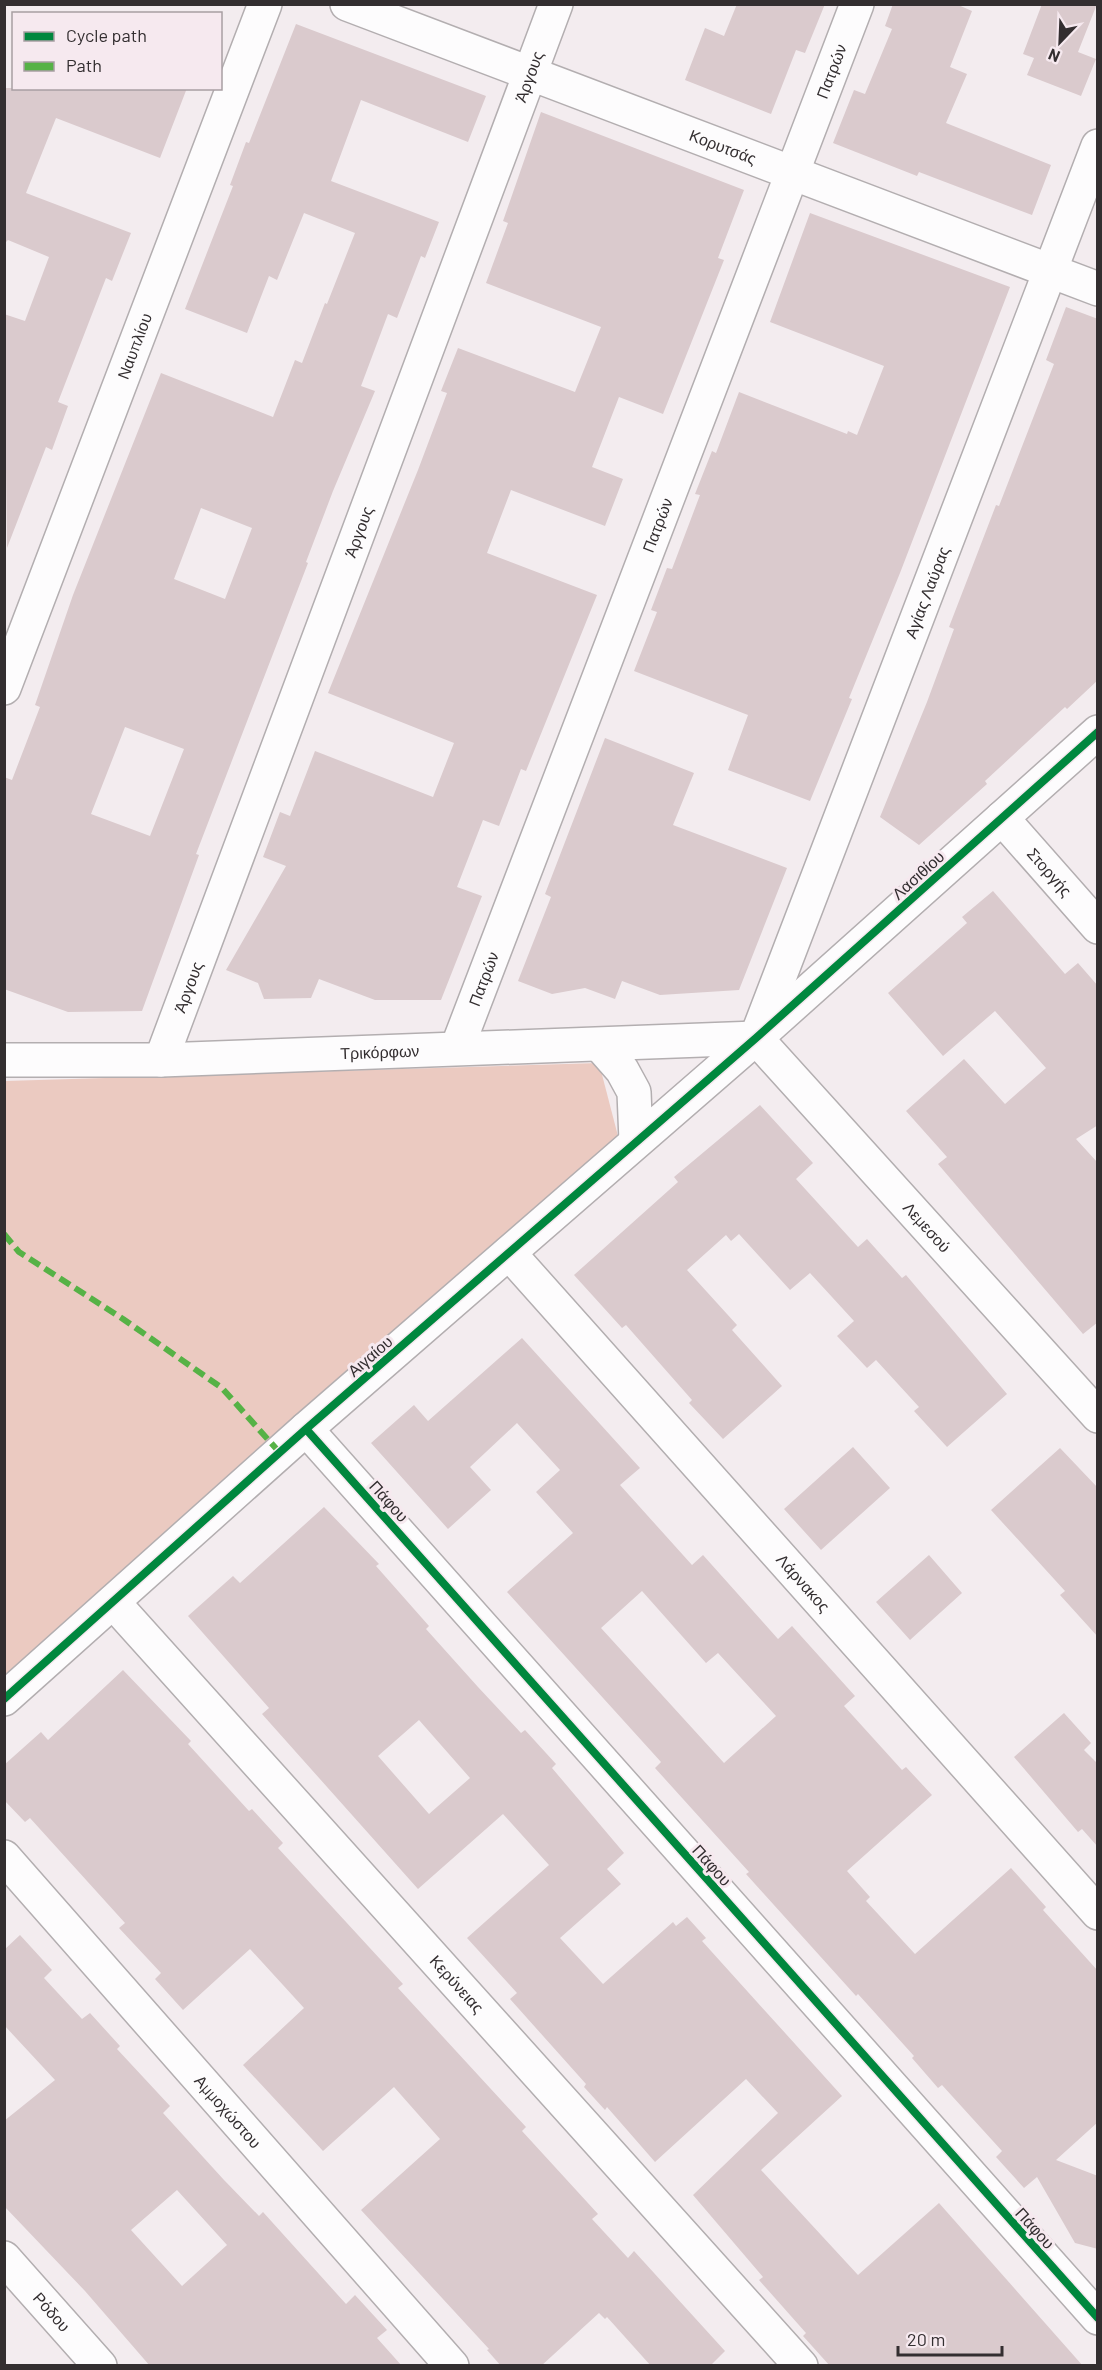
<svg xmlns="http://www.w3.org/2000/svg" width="1102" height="2370" font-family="Barlow,sans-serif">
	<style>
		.green { fill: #ebcac1 }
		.building { fill: #dacacd; fill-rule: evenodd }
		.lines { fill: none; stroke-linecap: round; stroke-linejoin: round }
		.minor-casing { stroke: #b3aeb0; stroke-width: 36 }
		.minor { stroke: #fdfcfd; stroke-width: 33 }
		.quiet { stroke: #56b246; stroke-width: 6; stroke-dasharray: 12 6; stroke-linecap: butt }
		.cycleway-casing { stroke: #f6e9ef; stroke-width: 11 }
		.cycleway { stroke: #00873e; stroke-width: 8 }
		.labels { text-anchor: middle; stroke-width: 6; stroke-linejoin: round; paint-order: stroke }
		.street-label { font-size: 16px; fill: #332e30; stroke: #f6e9ef }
	</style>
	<rect width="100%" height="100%" fill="#f3ecef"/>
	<!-- green -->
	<path class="green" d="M 599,1063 L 619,1140 L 5,1685 L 5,1081 Z"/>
	<!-- building -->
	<path class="building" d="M 737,4 L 825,4 L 805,53 L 796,50 L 771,114 L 685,80 L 705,28 L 724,36 Z
		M 893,4 L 956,4 L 972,11 L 950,67 L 967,74 L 946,123 L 1051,165 L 1032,215 L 919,172 L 917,176 L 833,143 L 854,90 L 865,94 L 892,29 L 885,26 Z
		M 1042,4 L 1097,4 L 1078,52 L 1096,59 L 1081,96 L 1027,75 L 1034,58 L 1023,54 Z
		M 296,24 L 486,96 L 468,142 L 361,100 L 331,181 L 439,222 L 425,258 L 421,256 L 397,318 L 388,314 L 361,386 L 375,391 L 333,491 L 306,562 L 308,563 L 196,854 L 199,855 L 142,1011 L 68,1012 L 4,989 L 4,777 L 12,780 L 40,707 L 35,705 L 73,595 L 161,373 L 273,417 L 295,360 L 302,363 L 325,303 L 327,304 L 355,233 L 304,213 L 277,280 L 269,276 L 247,333 L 185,309 L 233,186 L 230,185 L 246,142 L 249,143 ZM 201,508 L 252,528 L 225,599 L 174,579 ZM 125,727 L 184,749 L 150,836 L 91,814 Z
		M 4,88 L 187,88 L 160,158 L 56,118 L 26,193 L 131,233 L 112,281 L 106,278 L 58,402 L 68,406 L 52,450 L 46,447 L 7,548 L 4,314 L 25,321 L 49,257 L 8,240 L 4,244 Z
		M 541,112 L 744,190 L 718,258 L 724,260 L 663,414 L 619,397 L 592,467 L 623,479 L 605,526 L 511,490 L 487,553 L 597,595 L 526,771 L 521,769 L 499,826 L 483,820 L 457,887 L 482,896 L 441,1000 L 375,1000 L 319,979 L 311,998 L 264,999 L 258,983 L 226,970 L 286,866 L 263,857 L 280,812 L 290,816 L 315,751 L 433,797 L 454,743 L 328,693 L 418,470 L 447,393 L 441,391 L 458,348 L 575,392 L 601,327 L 486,283 L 508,223 L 503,221 Z
		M 810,213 L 1010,287 L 900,573 L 849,698 L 852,699 L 810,801 L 728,770 L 748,715 L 634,671 L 657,612 L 651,610 L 667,568 L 672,569 L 700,495 L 695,494 L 712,451 L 716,453 L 739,392 L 847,434 L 848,431 L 857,435 L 884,366 L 770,322 Z
		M 1066,307 L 1098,319 L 1098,680 L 1067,709 L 1065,707 L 985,781 L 987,784 L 919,845 L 880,817 L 927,702 L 954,629 L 949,627 L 971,570 L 996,505 L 999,506 L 1054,364 L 1046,360 Z
		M 605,738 L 694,773 L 673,825 L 787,868 L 739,990 L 660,995 L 622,981 L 615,999 L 585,988 L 552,994 L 518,981 L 551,897 L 545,894 Z
		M 993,891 L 1065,974 L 1078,963 L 1098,986 L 1098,1125 L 1076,1139 L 1098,1163 L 1098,1322 L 1083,1334 L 938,1164 L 947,1157 L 906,1111 L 964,1059 L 1005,1104 L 1046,1068 L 995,1011 L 943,1056 L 888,993 L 967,923 L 962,917 Z
		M 760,1105 L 813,1163 L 796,1179 L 858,1247 L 867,1239 L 902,1278 L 906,1275 L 1007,1394 L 947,1447 L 914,1411 L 919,1407 L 876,1360 L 867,1368 L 837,1336 L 854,1321 L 810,1273 L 790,1290 L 739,1234 L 731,1241 L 726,1235 L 687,1270 L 737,1325 L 732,1330 L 782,1386 L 723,1439 L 689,1403 L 692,1400 L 626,1325 L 622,1328 L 574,1275 L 678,1182 L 674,1177 Z
		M 522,1338 L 640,1468 L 620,1485 L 692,1565 L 703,1555 L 778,1639 L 792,1626 L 855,1696 L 844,1706 L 902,1770 L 906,1767 L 932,1795 L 847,1871 L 870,1897 L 866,1901 L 915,1954 L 1011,1868 L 1046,1907 L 1043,1910 L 1098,1971 L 1098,2122 L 1056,2160 L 1098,2176 L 1098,2249 L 1075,2243 L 1037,2177 L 1024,2188 L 996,2157 L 1002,2151 L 942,2085 L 938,2088 L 912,2058 L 914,2056 L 858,1994 L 856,1996 L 746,1874 L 749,1872 L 655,1768 L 661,1762 L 507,1592 L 573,1533 L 536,1492 L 560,1470 L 517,1423 L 470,1467 L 491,1490 L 448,1529 L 371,1443 L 414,1405 L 428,1421 ZM 642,1591 L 706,1663 L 718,1653 L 776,1716 L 724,1763 L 601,1628 Z
		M 853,1447 L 890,1488 L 821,1550 L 784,1509 Z
		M 1060,1448 L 1098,1488 L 1098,1637 L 1060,1595 L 1065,1591 L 991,1510 Z
		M 324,1507 L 379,1564 L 376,1566 L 429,1626 L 426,1629 L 478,1687 L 521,1733 L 525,1730 L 556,1764 L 552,1768 L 624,1853 L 607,1869 L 621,1884 L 560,1938 L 603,1984 L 673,1922 L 676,1926 L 687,1917 L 706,1938 L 702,1941 L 842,2096 L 761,2170 L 858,2275 L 939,2203 L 1083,2366 L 830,2366 L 803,2336 L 806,2333 L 759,2280 L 763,2277 L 693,2195 L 778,2113 L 746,2079 L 655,2162 L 607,2107 L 605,2110 L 584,2087 L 586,2084 L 510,1999 L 517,1993 L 467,1938 L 549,1865 L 503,1814 L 418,1889 L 262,1714 L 269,1708 L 188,1616 L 233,1576 L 240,1583 ZM 419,1720 L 470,1778 L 429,1814 L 378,1756 Z
		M 929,1555 L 962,1593 L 910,1640 L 876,1602 Z
		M 123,1670 L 191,1741 L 188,1744 L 249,1811 L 252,1809 L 283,1843 L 278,1848 L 403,1984 L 398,1988 L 526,2127 L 522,2131 L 598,2214 L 592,2219 L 628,2258 L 634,2251 L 725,2351 L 710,2366 L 651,2366 L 607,2317 L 605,2319 L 599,2313 L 541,2366 L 501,2366 L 487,2350 L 489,2349 L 361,2210 L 440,2139 L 394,2087 L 323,2151 L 243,2065 L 304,2008 L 250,1949 L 183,2010 L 155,1979 L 161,1973 L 119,1928 L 125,1923 L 30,1818 L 25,1822 L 4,1800 L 4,1765 L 41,1732 L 48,1740 Z
		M 1064,1713 L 1091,1743 L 1084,1750 L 1098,1764 L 1098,1847 L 1082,1829 L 1078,1832 L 1014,1757 Z
		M 20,1935 L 52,1970 L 44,1978 L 82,2019 L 90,2013 L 120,2046 L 117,2049 L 170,2106 L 163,2113 L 224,2180 L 259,2216 L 263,2212 L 346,2304 L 355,2295 L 387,2330 L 377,2338 L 402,2366 L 150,2366 L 85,2291 L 4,2206 L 4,2121 L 55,2080 L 4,2025 L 4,1950 ZM 177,2190 L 227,2245 L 182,2286 L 131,2230 Z"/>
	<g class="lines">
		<defs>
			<g id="minor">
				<path id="s1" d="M 347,4 L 1098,289"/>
				<path id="s2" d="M 4,688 L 265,4"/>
				<path id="s3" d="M 1002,818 L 1098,927"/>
				<path id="s4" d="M 758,1033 L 1098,146"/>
				<path id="s5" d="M 756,1038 L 1098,1416"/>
				<path d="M 600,1045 L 622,1070 L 634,1092 L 636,1141"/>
				<path id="s6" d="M 457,1048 L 857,4"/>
				<path id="s7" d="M 4,1060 L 161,1060 L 756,1038"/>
				<path id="s8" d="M 161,1060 L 556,4"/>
				<path id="s9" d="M 509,1253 L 1098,1913"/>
				<path d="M 306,1429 L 1098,2318"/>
				<path id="s10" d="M 113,1602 L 801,2366"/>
				<path d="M 4,1699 L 306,1429 L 756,1038 L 1098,732"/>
				<path id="s11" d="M 4,1857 L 452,2366"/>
				<path id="s12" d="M 4,2258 L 100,2366"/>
			</g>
		</defs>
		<!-- minor casing -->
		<use href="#minor" class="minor-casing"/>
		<!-- minor -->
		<use href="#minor" class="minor"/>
		<!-- quiet -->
		<path class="quiet" d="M 4,1234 L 19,1252 L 123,1319 L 222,1388 L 280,1453"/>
		<defs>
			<path id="cycleway" d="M 306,1429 L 1098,2318
				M 4,1699 L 306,1429 L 756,1038 L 1098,732"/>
		</defs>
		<!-- cycleway casing -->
		<use href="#cycleway" class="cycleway-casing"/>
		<!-- cycleway -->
		<use href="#cycleway" class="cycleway"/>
	</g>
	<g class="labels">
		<!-- street labels -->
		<g class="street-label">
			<text dy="6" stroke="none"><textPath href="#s6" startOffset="1046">Πατρών</textPath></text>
			<text dy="6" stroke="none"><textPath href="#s8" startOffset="1050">Άργους</textPath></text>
			<text dy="6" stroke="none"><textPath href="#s1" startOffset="402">Κορυτσάς</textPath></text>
			<text dy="6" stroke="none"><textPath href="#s2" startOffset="366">Ναυπλίου</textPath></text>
			<text dy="6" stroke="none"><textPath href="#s6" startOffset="560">Πατρών</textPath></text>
			<text dy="6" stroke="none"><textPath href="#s8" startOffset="564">Άργους</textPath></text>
			<text dy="6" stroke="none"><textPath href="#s4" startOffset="472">Αγίας Λαύρας</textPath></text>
			<text dy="6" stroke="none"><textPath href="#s3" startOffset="72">Στοργής</textPath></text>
			<text transform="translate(918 875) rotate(-42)" y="6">Λασιθίου</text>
			<text dy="6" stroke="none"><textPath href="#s6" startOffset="74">Πατρών</textPath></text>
			<text dy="6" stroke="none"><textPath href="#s8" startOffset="78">Άργους</textPath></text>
			<text dy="6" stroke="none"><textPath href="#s7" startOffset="376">Τρικόρφων</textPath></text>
			<text dy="6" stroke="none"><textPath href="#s5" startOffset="255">Λεμεσού</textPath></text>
			<text transform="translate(370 1356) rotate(-41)" y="6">Αιγαίου</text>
			<text transform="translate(389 1501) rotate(48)" y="6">Πάφου</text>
			<text dy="6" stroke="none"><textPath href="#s9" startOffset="442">Λάρνακος</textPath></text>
			<text transform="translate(712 1865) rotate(48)" y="6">Πάφου</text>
			<text dy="6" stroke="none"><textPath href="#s10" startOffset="514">Κερύνειας</textPath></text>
			<text dy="6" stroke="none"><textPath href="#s11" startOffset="339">Αμμοχώστου</textPath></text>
			<text transform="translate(1035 2228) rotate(48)" y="6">Πάφου</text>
			<text dy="6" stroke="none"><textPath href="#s12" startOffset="72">Ρόδου</textPath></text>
		</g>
	</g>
	<!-- border -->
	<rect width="1102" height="2370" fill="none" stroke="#332e30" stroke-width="12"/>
	<!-- legend -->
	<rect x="12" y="12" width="210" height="78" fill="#f6e9ef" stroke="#a89ea3" stroke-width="1.5"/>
	<rect x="24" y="32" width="30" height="9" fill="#00873e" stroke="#a89ea3" stroke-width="1.5"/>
	<text x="66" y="42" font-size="18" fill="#332e30">Cycle path</text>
	<rect x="24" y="62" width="30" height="9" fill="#56b246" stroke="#a89ea3" stroke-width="1.5"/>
	<text x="66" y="72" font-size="18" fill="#332e30">Path</text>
	<!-- north arrow -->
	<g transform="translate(1060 42) rotate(203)" stroke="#f6e9ef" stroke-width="4.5" paint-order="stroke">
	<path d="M0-4.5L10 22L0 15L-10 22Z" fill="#332e30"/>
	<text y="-9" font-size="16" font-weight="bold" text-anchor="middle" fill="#332e30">N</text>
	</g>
	<!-- scale -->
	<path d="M898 2346v9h104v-9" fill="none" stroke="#332e30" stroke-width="3"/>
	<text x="907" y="2346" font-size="18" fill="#332e30" stroke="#f6e9ef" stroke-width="4.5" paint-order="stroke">20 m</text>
</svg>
